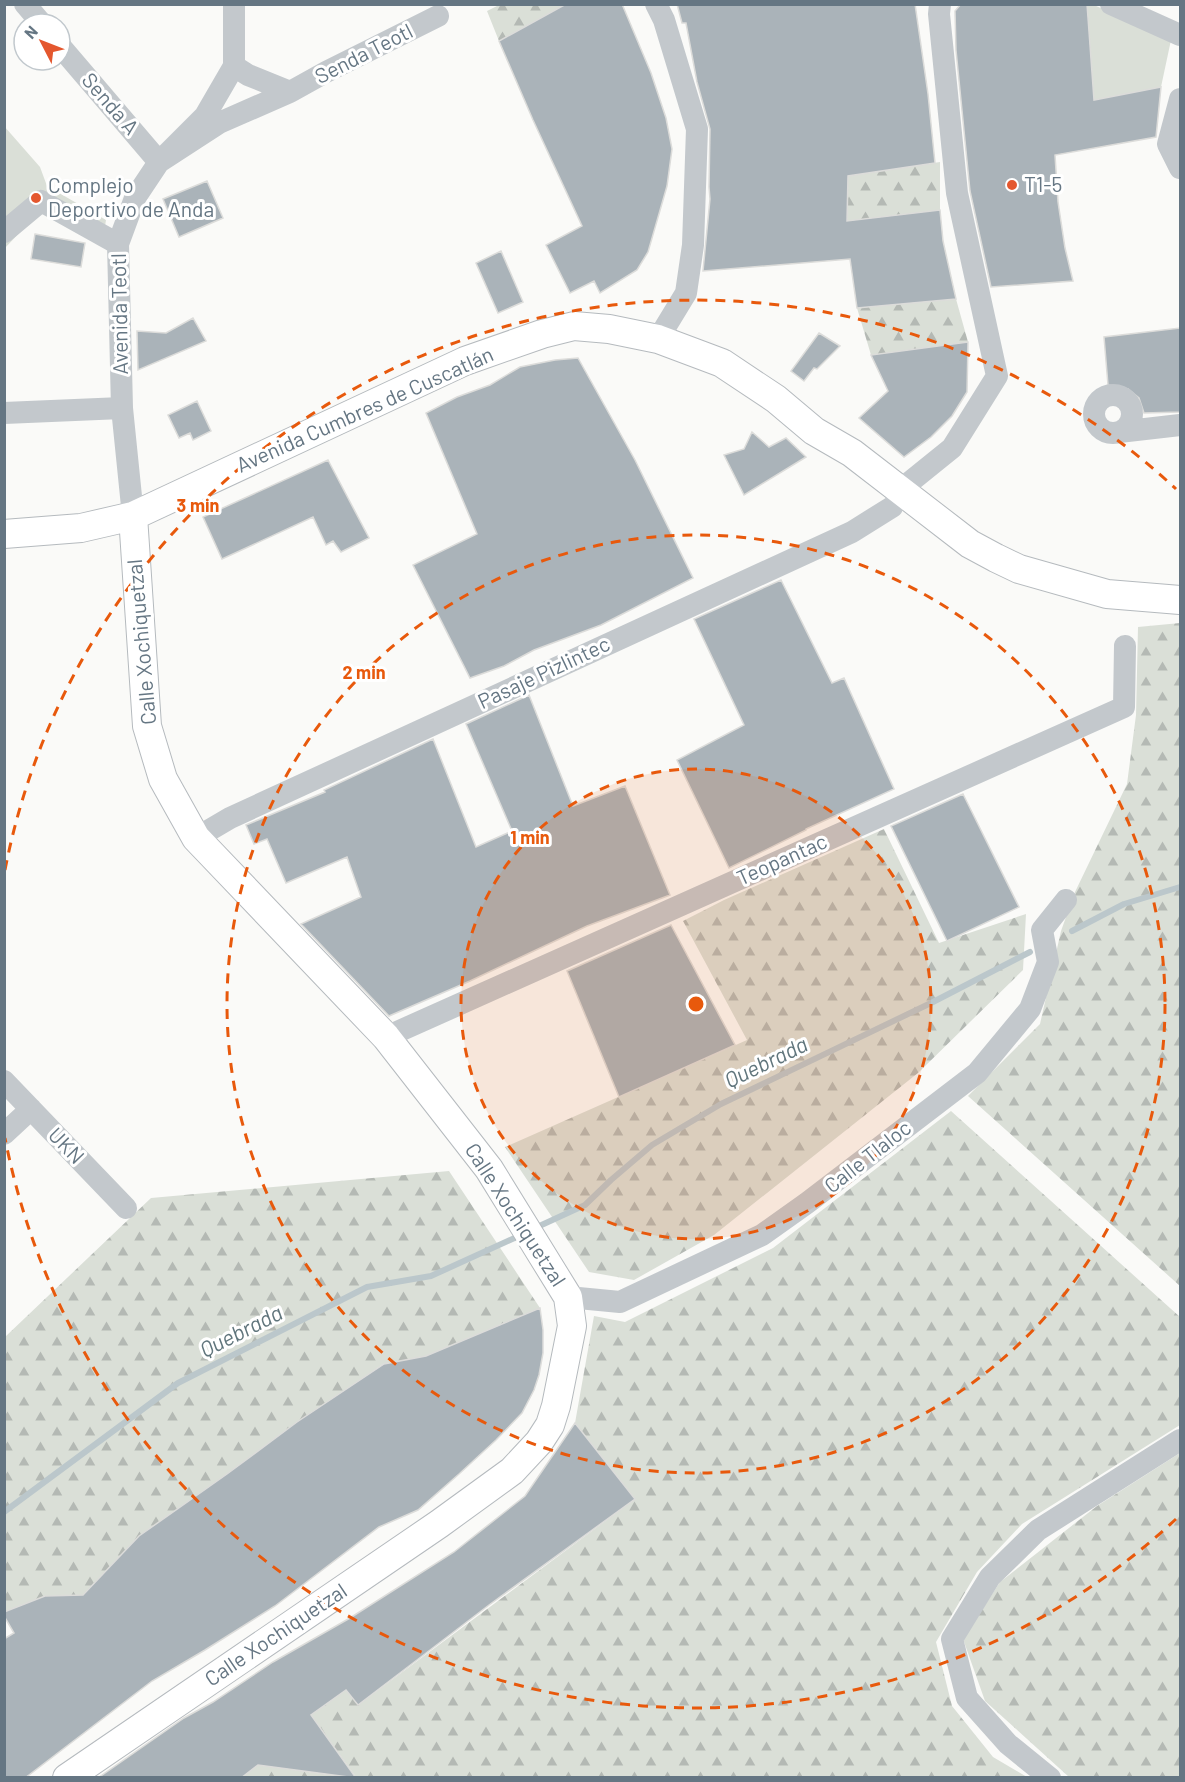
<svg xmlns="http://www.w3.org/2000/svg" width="1185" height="1782" font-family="Barlow,sans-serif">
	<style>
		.grass { fill: #dadfd7 }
		.forest { fill: url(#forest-firs) }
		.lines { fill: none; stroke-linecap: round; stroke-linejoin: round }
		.stream { stroke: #bbc7cb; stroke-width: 6 }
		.building { fill: #aab3b9; stroke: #dcdcda; stroke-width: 1.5 }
		.major-casing { stroke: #b5babe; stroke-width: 30 }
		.minor { stroke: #c3c8cc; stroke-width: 22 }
		.major { stroke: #fff; stroke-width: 28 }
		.ring { fill: none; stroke: #e8590c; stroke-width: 3; stroke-dasharray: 10 8 }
		.poi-dot { fill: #e4572e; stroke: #fff; stroke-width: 2 }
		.labels { text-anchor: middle; stroke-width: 6; stroke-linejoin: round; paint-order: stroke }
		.street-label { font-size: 21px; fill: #657683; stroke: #fff }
		.poi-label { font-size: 21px; fill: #657683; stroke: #fff; text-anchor: start }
		.water-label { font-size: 22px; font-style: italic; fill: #60757c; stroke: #fff }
		.centre { fill: #e8590c; stroke: #fff; stroke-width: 3 }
		.ring-label { font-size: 18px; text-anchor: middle; font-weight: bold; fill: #e8590c; stroke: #fff; stroke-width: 6; stroke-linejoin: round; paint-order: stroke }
	</style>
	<defs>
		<pattern id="forest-firs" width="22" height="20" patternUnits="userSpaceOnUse" patternTransform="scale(1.5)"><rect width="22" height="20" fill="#dadfd7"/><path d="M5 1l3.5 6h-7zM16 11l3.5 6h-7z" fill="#b4b9b4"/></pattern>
	</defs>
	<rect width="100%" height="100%" fill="#fafaf8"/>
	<!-- grass -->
	<path class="grass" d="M 1087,5 L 1094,5 L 1171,40 L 1161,87 L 1094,100 Z
		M 4,126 L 40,167 L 47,186 L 106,220 L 102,245 L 41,210 L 5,248 Z"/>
	<!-- forest -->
	<path class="forest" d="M 499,5 L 566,5 L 499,41 L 487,11 Z
		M 940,162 L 940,210 L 847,221 L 848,176 Z
		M 956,299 L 968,342 L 871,355 L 857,308 Z
		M 1180,623 L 1180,1286 L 968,1096 L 1040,1024 L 1061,931 L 1075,892 L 1127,784 L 1136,715 L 1138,627 Z
		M 884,829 L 939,943 L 1026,914 L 1023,970 L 918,1073 L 714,1235 L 634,1280 L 589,1272 L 505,1147 L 747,1040 L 683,921 L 724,900 Z
		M 951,1111 L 1180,1317 L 1180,1425 L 1022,1524 L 977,1572 L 936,1642 L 952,1706 L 993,1757 L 1027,1777 L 356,1777 L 311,1715 L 346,1690 L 358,1705 L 635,1499 L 575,1423 L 594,1316 L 625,1322 L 773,1248 Z
		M 449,1171 L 540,1308 L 426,1356 L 383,1364 L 138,1537 L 83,1595 L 45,1596 L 5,1612 L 5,1337 L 151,1198 Z
		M 1180,1453 L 1180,1777 L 1069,1777 L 985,1701 L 963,1639 L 1000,1582 L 1097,1506 Z
		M 258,1765 L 345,1777 L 241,1778 Z"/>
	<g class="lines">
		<!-- stream -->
		<path class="stream" d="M 1072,931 L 1124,904 L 1180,887
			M 535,1228 L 585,1205 L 611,1180 L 652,1145 L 721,1104 L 933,1002 L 1030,952
			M 4,1512 L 178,1383 L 367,1287 L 431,1276 L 521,1235"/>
	</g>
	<!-- building -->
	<path class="building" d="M 566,4 L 622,4 L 651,73 L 666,118 L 672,149 L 667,186 L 648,252 L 637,270 L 600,293 L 594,281 L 570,293 L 546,245 L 582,226 L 533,120 L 499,41 Z
		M 677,4 L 915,4 L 928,94 L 935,163 L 848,176 L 847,221 L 940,210 L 943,241 L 956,299 L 857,308 L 850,259 L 703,271 L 710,199 L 709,187 L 710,129 L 697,82 L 686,23 L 682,23 Z
		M 961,4 L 1087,4 L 1094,100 L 1161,87 L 1156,137 L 1055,155 L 1058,202 L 1065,248 L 1073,281 L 991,287 L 970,191 L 956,50 L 955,11 Z
		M 207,181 L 223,218 L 179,237 L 163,199 Z
		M 35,234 L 85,243 L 81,267 L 31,259 Z
		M 501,251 L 523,302 L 498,313 L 476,263 Z
		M 193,318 L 206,341 L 138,370 L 137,331 L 166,333 Z
		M 1180,328 L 1180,412 L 1144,413 L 1139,398 L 1128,389 L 1108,385 L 1104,337 Z
		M 819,333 L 840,346 L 817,369 L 814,368 L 804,381 L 791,371 Z
		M 968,342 L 967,392 L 952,416 L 931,437 L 904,457 L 859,418 L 888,391 L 871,355 Z
		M 578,358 L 635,460 L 693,578 L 601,625 L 534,650 L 504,666 L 470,678 L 413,565 L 477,534 L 426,413 L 457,397 L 490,385 L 520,367 L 555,360 Z
		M 197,401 L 211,431 L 193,440 L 190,433 L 179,438 L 168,415 Z
		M 752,432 L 769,447 L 786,438 L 806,457 L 744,495 L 724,455 L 744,449 Z
		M 328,460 L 369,538 L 341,552 L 333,541 L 326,545 L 313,517 L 222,559 L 203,517 Z
		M 781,580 L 832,683 L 844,678 L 894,789 L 806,829 L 806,830 L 729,868 L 677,760 L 744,725 L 694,619 Z
		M 529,695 L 573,806 L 625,786 L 670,895 L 587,926 L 470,981 L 389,1016 L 301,924 L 361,897 L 347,857 L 286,883 L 267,839 L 254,844 L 246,825 L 325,792 L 324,790 L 433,739 L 476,847 L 512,831 L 466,724 Z
		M 963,794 L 1019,907 L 947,941 L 891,826 Z
		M 671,925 L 735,1045 L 619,1097 L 567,971 Z
		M 540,1308 L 543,1330 L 543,1353 L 539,1375 L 534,1390 L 522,1413 L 496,1440 L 459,1474 L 418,1510 L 379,1527 L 275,1606 L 205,1650 L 152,1681 L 25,1778 L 4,1778 L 4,1639 L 14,1633 L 4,1616 L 4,1612 L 45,1596 L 83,1595 L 139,1536 L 227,1474 L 297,1422 L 384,1364 L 426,1356 Z
		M 575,1423 L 635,1499 L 489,1605 L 358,1705 L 346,1690 L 311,1715 L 356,1778 L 258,1765 L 241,1778 L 98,1778 L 184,1718 L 213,1702 L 273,1662 L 350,1618 L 454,1552 L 525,1496 Z"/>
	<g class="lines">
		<defs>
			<path id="major" d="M 4,534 L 81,528 L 133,516 L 465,361 L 542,334 L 574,326 L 609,329 L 658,339 L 722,363 L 776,399 L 814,431 L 852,453 L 970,544 L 996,558 L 1019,569 L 1107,594 L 1180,600
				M 67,1778 L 439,1524 L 512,1471 L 539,1442 L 550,1425 L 556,1406 L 572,1326 L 568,1297 L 489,1169 L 386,1037 L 196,838 L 163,779 L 147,726 L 133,516"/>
		</defs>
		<!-- major casing -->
		<use href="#major" class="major-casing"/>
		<!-- minor -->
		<path class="minor" d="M 25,4 L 42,24
			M 656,4 L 664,20 L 697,129 L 693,245 L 686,293 L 658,339
			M 1111,4 L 1180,35
			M 60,46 L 159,162 L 219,123 L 290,92
			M 234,66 L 248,75 L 290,92 L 326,72 L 438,16
			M 1180,99 L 1168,144 L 1180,168
			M 4,232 L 41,201 L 118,244
			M1094 414a19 19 0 1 1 38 0a19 19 0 1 1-38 0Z
			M 4,413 L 122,408
			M 1119,432 L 1180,425
			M 900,490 L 952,448 L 997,376 L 957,193 L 939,14 L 940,4
			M 133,516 L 122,408 L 118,244 L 135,198 L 159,162 L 205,116 L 234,66 L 234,4
			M 196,838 L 230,818 L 852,532 L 892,507
			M 386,1037 L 1124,707 L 1125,646
			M 4,1081 L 126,1208
			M 4,1134 L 31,1109
			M 568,1297 L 620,1302 L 762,1235 L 807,1203 L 977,1073 L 1030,1009 L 1048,962 L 1042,930 L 1066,900
			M 1050,1778 L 1008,1744 L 967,1698 L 952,1639 L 990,1577 L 1038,1530 L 1180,1440"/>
		<!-- major -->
		<use href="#major" class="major"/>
	</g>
	<!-- distance rings -->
	<circle cx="696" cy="1004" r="235" fill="#e8590c" fill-opacity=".12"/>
	<g class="ring">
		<circle cx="696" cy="1004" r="235"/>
		<circle cx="696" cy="1004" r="469"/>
		<path d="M1176 1519A704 704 0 0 1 5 1138M5 870A704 704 0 0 1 1176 489"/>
	</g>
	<!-- markers -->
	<g class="poi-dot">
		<circle cx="1012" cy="185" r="6"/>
		<circle cx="36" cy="198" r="6"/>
	</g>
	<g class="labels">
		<!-- street labels -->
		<g class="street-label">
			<text transform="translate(364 54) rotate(-27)" y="7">Senda Teotl</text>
			<text transform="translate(110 104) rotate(49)" y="7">Senda A</text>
			<text transform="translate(120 314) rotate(-91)" y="7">Avenida Teotl</text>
			<text transform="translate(365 410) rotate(-24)" y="7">Avenida Cumbres de Cuscatlán</text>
			<text transform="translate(142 642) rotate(-95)" y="7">Calle Xochiquetzal</text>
			<text transform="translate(544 673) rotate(-25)" y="7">Pasaje Pizlintec</text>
			<text transform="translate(782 860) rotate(-24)" y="7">Teopantac</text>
			<text transform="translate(66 1146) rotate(46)" y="7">UKN</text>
			<text transform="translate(868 1157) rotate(-38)" y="7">Calle Tlaloc</text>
			<text transform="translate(515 1215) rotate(57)" y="7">Calle Xochiquetzal</text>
			<text transform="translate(276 1635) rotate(-34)" y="7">Calle Xochiquetzal</text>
		</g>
		<!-- poi labels -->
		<g class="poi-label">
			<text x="1024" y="192">T1-5</text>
			<text x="48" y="193">Complejo<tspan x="48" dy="24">Deportivo de Anda</tspan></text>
		</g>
		<!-- water labels -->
		<g class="water-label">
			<text transform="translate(766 1062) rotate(-26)" y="8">Quebrada</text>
			<text transform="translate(241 1331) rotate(-27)" y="8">Quebrada</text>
		</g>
	</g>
	<circle cx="696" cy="1004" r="9" class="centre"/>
	<g class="ring-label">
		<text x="198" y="512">3 min</text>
		<text x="364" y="679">2 min</text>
		<text x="530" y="844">1 min</text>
	</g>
	<!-- border -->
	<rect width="1185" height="1782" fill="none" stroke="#657683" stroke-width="12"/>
	<!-- north arrow -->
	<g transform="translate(42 42) rotate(312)"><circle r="28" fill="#ffffff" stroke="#c1c8cd" stroke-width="1.5"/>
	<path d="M0-4.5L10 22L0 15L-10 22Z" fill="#e4572e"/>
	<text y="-9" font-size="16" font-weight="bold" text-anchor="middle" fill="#657683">N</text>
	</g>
</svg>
